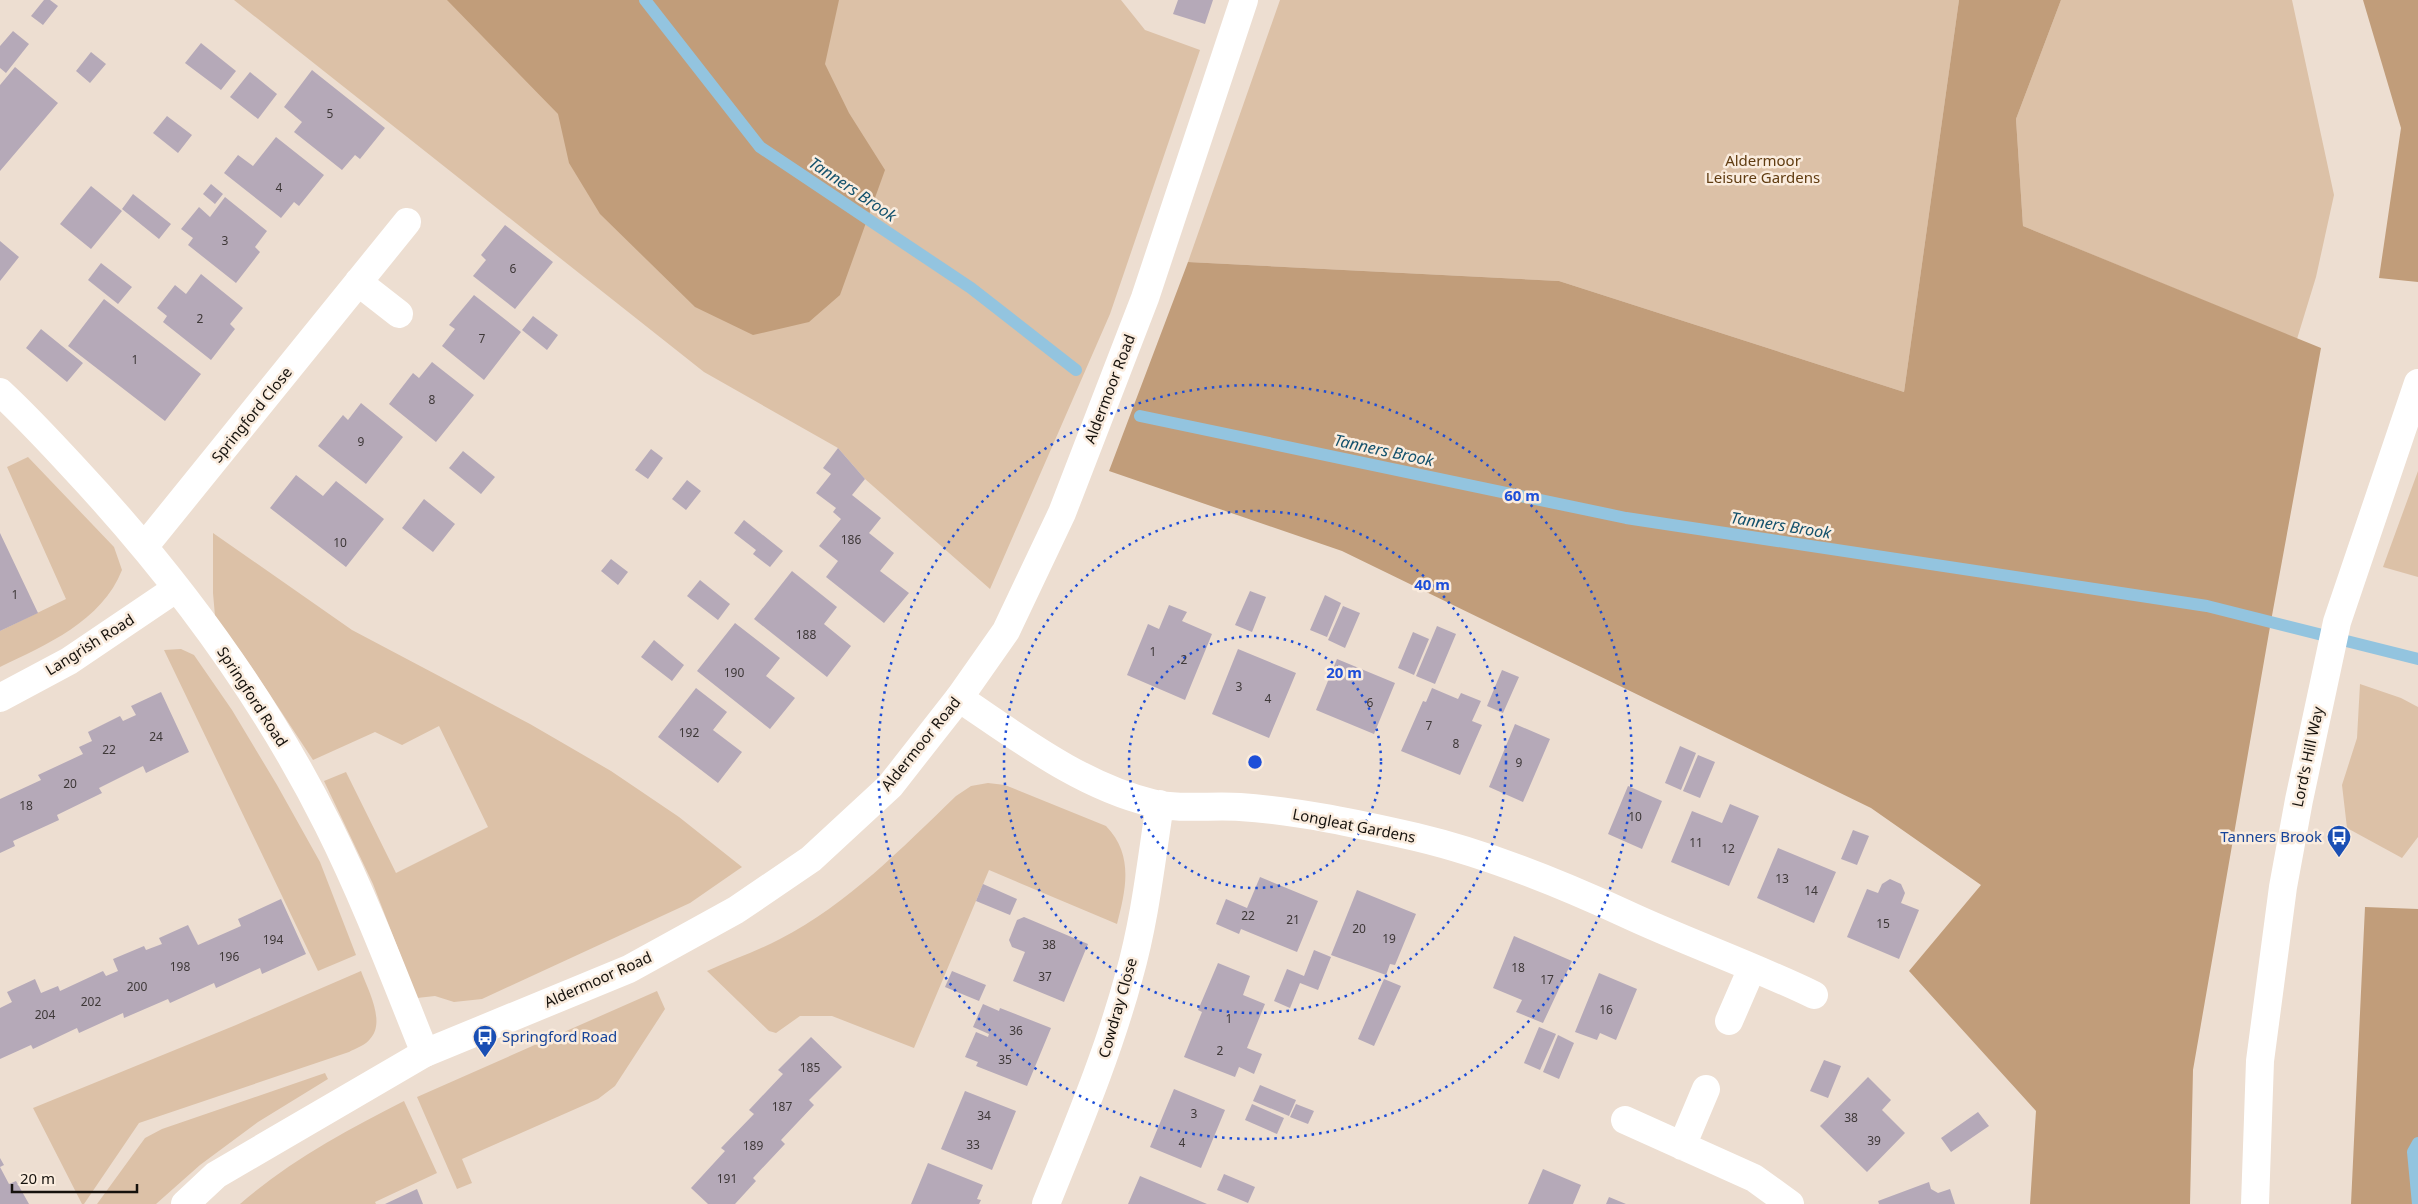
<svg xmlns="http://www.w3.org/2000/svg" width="2418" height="1204" font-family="'Noto Sans',sans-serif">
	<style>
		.green { fill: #dcc1a7 }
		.forest { fill: #c19d7a }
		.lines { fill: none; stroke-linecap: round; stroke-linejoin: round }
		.stream { stroke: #93c4df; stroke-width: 12 }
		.building { fill: #b5a9b8 }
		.minor { stroke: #fff; stroke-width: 28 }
		.tertiary { stroke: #fff; stroke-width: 28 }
		.ring { fill: none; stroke: #1d4ed8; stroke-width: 2.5; stroke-dasharray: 2.5 5 }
		.labels { text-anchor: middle; stroke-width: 5; stroke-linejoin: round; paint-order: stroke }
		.number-label { font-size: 12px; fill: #3e3838 }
		.park-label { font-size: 15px; fill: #603c11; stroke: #faecde }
		.street-label { font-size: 15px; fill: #16120d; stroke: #faecde }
		.transit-label { font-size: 15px; fill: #164399; stroke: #faecde; text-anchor: end }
		.water-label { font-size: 16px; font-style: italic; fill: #13516c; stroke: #faecde }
		.centre { fill: #1d4ed8; stroke: #faecde; stroke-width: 2.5 }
		.ring-label { font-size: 15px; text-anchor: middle; font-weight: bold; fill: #1d4ed8; stroke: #faecde; stroke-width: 5; stroke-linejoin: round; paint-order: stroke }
	</style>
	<rect width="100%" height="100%" fill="#edded1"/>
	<!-- green -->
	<path class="green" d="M 234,0 L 1121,0 L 1145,30 L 1200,50 L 1110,314 L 990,589 L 865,479 L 838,448 L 704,372 Z
		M 1280,0 L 1959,0 L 1904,392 L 1559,281 L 1188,262 Z
		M 2061,0 L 2292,0 L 2334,195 L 2316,277 L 2297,339 L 2023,226 L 2016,119 Z
		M 28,457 L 114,547 L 122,570 C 102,621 46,645 0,667 L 0,631 L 66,599 L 7,467 Z
		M 2418,471 L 2418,577 L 2383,567 Z
		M 213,533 L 352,630 L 530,724 L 611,771 L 679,817 L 742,867 L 690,903 L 482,999 L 454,1002 L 435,996 L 417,998 L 373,884 L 324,781 L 346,772 L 396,873 L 488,827 L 439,726 L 402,745 L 375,732 L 313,760 L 251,666 L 215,616 L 213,593 Z
		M 181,649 L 194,655 L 232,710 L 277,785 L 320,862 L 356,955 L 318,971 L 164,650 Z
		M 2360,684 L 2401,698 L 2418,707 L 2418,837 L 2402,858 L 2347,828 L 2342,785 L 2357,738 Z
		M 988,783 L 1005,785 L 1106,826 C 1134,855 1126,889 1117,924 L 989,870 L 914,1048 L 832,1016 L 800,1016 L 776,1033 L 769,1031 L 707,971 C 731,960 757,951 780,939 C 848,904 902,848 956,796 L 971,786 Z
		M 361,971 C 368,990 386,1022 370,1039 C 366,1045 356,1048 349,1052 L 139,1123 L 84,1204 L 82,1204 L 33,1108 L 236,1025 Z
		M 657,991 L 665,1009 L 615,1086 L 598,1099 L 462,1159 L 472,1183 L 457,1189 L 417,1097 Z
		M 325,1073 L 328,1079 L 258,1122 L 200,1165 L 156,1204 L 97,1204 L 145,1138 L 162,1129 Z
		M 404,1101 L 437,1173 L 375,1202 L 376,1204 L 240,1204 C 288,1162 347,1130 404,1101 Z"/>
	<!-- forest -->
	<path class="forest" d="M 447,0 L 839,0 L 825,64 L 849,113 L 885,170 L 840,295 L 809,322 L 753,335 L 695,307 L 600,214 L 569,163 L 558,114 Z
		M 1959,0 L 2061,0 L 2016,119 L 2023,226 L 2321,348 L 2271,621 L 2193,1070 L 2190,1204 L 2030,1204 L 2036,1111 L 1909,971 L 1981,885 L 1871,808 L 1342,551 L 1109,471 L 1188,262 L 1559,281 L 1904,392 Z
		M 2363,0 L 2418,0 L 2418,282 L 2379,278 L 2401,128 Z
		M 2365,907 L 2418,909 L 2418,1204 L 2351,1204 Z"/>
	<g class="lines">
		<!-- stream -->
		<path class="stream" d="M 645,0 L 760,147 L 971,288 L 1076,370
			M 1140,416 L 1626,518 L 2207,606 L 2418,659
			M 2418,1204 L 2413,1152 L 2418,1143"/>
	</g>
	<!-- building -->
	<path class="building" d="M 44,0 L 50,0 L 58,6 L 43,25 L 31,16 Z
		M 1178,0 L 1213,0 L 1205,24 L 1173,14 Z
		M 13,31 L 29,44 L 6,73 L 0,68 L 0,46 Z
		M 201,43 L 236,71 L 221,90 L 185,63 Z
		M 91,52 L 106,64 L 90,83 L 76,71 Z
		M 15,67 L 58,103 L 0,171 L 0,85 Z
		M 312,70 L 385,128 L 360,159 L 355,155 L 342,170 L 294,132 L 302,122 L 284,107 Z
		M 250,72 L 277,94 L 258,119 L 230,97 Z
		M 167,116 L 192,135 L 178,153 L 153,133 Z
		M 276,137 L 324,175 L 299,206 L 294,202 L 281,218 L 224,173 L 238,155 L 253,166 Z
		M 211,184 L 223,194 L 215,204 L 203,194 Z
		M 91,186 L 122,211 L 91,249 L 60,224 Z
		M 133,194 L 171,224 L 159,239 L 122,209 Z
		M 225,197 L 267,231 L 255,247 L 260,252 L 236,283 L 188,245 L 193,238 L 181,229 L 199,207 L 210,217 Z
		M 505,225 L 553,262 L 515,309 L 473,276 L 486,260 L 481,255 Z
		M 0,241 L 19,257 L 0,281 Z
		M 101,263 L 132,287 L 118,304 L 88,280 Z
		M 201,274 L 243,308 L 230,324 L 235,329 L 211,360 L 163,322 L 167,316 L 157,308 L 175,285 L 186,294 Z
		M 474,295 L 521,332 L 484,380 L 442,346 L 455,329 L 449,325 Z
		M 104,299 L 201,374 L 165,421 L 68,346 Z
		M 533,316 L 558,335 L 547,350 L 522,330 Z
		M 41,329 L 83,363 L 67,382 L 26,348 Z
		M 432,362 L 474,395 L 436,442 L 389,404 L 413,373 L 419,378 Z
		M 361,403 L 403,437 L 366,484 L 318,446 L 343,415 L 348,420 Z
		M 838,448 L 865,479 L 852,495 L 881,518 L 869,533 L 894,553 L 880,571 L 909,593 L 884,623 L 826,577 L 838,561 L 819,546 L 841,519 L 833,512 L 836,508 L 816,493 L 831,474 L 823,468 Z
		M 651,449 L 663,458 L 648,479 L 635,470 Z
		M 463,451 L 495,477 L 481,494 L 449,468 Z
		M 296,475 L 323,496 L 336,481 L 384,519 L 346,567 L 270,508 Z
		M 687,480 L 701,491 L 686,510 L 672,499 Z
		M 424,499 L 455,524 L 433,552 L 402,528 Z
		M 744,520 L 783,551 L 770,567 L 753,554 L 756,550 L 734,533 Z
		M 0,533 L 38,613 L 0,631 Z
		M 611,559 L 628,572 L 618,585 L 601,571 Z
		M 792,571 L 837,607 L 824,624 L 851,646 L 827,677 L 754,619 Z
		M 700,580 L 730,604 L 718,620 L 687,596 Z
		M 1250,591 L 1266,597 L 1252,632 L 1235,625 Z
		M 1325,595 L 1341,603 L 1327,637 L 1310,630 Z
		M 1169,605 L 1187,612 L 1182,621 L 1212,634 L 1185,700 L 1127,675 L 1148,624 L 1159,629 Z
		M 1343,606 L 1360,613 L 1345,648 L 1328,640 Z
		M 735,623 L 780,658 L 766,676 L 795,698 L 770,729 L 697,671 Z
		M 1437,626 L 1456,634 L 1435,684 L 1416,676 Z
		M 1413,632 L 1429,639 L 1414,675 L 1398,668 Z
		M 654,640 L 684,665 L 672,681 L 641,657 Z
		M 1238,649 L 1296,673 L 1269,738 L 1212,714 Z
		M 1337,659 L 1395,683 L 1374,734 L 1316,710 Z
		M 1502,670 L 1519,677 L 1503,713 L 1487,706 Z
		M 696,688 L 727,712 L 713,730 L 742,752 L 718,783 L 658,737 Z
		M 1432,688 L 1458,699 L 1461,693 L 1481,701 L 1472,721 L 1482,725 L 1460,775 L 1401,751 L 1423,701 L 1426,702 Z
		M 161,692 L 189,752 L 146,773 L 143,766 L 99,788 L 102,793 L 57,815 L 59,820 L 13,841 L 15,846 L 0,853 L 0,799 L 41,780 L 38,775 L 83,754 L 79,747 L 92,741 L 88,732 L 120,716 L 123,721 L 136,715 L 131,706 Z
		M 1515,724 L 1550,739 L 1523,802 L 1489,787 Z
		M 1680,746 L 1696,753 L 1681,790 L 1665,783 Z
		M 1698,755 L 1715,762 L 1700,798 L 1683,791 Z
		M 1628,786 L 1662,801 L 1642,849 L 1608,834 Z
		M 1730,804 L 1759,816 L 1729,886 L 1671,862 L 1692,811 L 1722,823 Z
		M 1853,830 L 1869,836 L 1857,865 L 1841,859 Z
		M 1778,848 L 1836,872 L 1814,923 L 1757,898 Z
		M 1260,877 L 1318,901 L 1297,952 L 1241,929 L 1239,934 L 1216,924 L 1226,899 L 1247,908 Z
		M 1890,879 L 1901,884 L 1905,893 L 1901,903 L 1919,910 L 1899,959 L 1847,937 L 1867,889 L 1878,893 L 1882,884 Z
		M 983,884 L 1017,899 L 1010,915 L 976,901 Z
		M 1357,890 L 1416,914 L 1395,965 L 1390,964 L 1386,975 L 1331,955 Z
		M 281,899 L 306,954 L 262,974 L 260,968 L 216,988 L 214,983 L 170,1003 L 168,999 L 124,1018 L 123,1013 L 79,1033 L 77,1028 L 33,1049 L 31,1045 L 0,1059 L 0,1008 L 12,1002 L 7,992 L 35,979 L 41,993 L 58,986 L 60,991 L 103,971 L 106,976 L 118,971 L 113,959 L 144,946 L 146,950 L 162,944 L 159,938 L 188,925 L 198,945 L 241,926 L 238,919 Z
		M 1024,917 L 1088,944 L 1064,1002 L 1013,981 L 1025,952 L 1012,947 L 1009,940 L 1017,920 Z
		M 1514,936 L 1572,961 L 1543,1023 L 1516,1012 L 1522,1000 L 1493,988 Z
		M 1314,950 L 1331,957 L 1318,990 L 1300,983 L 1290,1008 L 1274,1001 L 1287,969 L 1304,976 Z
		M 1218,963 L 1250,976 L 1243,995 L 1265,1004 L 1247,1048 L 1262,1054 L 1254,1074 L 1239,1067 L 1235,1077 L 1184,1057 L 1202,1012 L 1198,1010 Z
		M 952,971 L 986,985 L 979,1001 L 945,987 Z
		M 1599,973 L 1637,989 L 1616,1040 L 1600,1033 L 1597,1040 L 1575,1032 Z
		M 1384,979 L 1401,986 L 1374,1046 L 1358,1039 Z
		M 983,1004 L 999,1011 L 1000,1008 L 1051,1028 L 1027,1086 L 976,1066 L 978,1062 L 965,1057 L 976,1032 L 988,1037 L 989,1034 L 973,1027 Z
		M 1539,1027 L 1556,1034 L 1540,1070 L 1524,1063 Z
		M 1558,1035 L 1574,1043 L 1559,1079 L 1543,1072 Z
		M 811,1037 L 842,1067 L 809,1100 L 814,1105 L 781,1140 L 785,1144 L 753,1178 L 756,1181 L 735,1204 L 708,1204 L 691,1188 L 725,1151 L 721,1148 L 754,1114 L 749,1110 L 783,1074 L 778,1070 Z
		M 1824,1060 L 1841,1066 L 1828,1098 L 1810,1091 Z
		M 1868,1077 L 1891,1100 L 1882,1110 L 1905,1133 L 1867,1172 L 1820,1126 Z
		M 1260,1085 L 1296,1100 L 1289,1116 L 1253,1101 Z
		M 1174,1089 L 1225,1110 L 1201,1168 L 1150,1147 Z
		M 965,1091 L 1016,1111 L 992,1170 L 941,1149 Z
		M 1252,1104 L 1284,1118 L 1277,1134 L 1245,1120 Z
		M 1296,1104 L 1314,1111 L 1308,1124 L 1290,1117 Z
		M 1978,1112 L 1989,1126 L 1951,1152 L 1941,1138 Z
		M 0,1158 L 4,1165 L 0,1167 L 9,1184 L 16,1181 L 29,1204 L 0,1204 Z
		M 928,1163 L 983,1185 L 977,1199 L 981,1200 L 979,1204 L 911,1204 Z
		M 1543,1169 L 1581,1185 L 1573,1204 L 1528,1204 Z
		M 1224,1174 L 1255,1187 L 1248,1203 L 1217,1190 Z
		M 1140,1176 L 1207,1204 L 1128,1204 Z
		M 1929,1182 L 1931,1189 L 1938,1193 L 1950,1189 L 1955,1204 L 1879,1204 L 1878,1201 Z
		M 417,1189 L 423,1204 L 385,1204 Z
		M 1609,1197 L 1626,1204 L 1606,1204 Z"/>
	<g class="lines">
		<!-- minor -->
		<path class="minor" d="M 358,282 L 399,314
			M 0,392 C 26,416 51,443 75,469 C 174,575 263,695 328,825 C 365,899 394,976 425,1053
			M 144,547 L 407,222
			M 0,698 L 69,661 L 177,588
			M 959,698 C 1019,738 1081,786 1152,803 C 1181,810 1211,805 1240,807 C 1299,811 1359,824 1416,837 C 1488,854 1557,882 1624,913 C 1686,942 1752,965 1814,995
			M 1729,1021 L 1752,968
			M 1625,1120 L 1754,1178 L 1790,1204
			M 1682,1146 L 1706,1089
			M 1046,1204 C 1076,1129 1108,1054 1129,976 C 1145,920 1151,862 1160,804"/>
		<!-- tertiary -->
		<path class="tertiary" d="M 185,1204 L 216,1175 L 425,1053 L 629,969 L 736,910 L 811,859 L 890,786 L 959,698 L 1006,631 L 1062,513 L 1145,298 L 1244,0
			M 2255,1204 L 2260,1061 L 2283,887 L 2299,800 L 2337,622 L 2418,383"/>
	</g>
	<!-- distance rings -->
	<g class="ring">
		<circle cx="1255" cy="762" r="126"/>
		<circle cx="1255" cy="762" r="251"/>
		<circle cx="1255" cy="762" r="377"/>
	</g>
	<!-- icons -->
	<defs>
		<symbol id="bus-pin" viewBox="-11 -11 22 30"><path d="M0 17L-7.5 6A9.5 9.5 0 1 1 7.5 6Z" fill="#1a4fb4" stroke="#faecde"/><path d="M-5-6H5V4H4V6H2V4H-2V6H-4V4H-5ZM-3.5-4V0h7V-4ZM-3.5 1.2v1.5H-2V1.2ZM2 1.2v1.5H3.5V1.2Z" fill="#fff"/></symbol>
	</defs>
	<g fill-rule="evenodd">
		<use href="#bus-pin" x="2325" y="823" width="28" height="38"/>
		<use href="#bus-pin" x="471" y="1023" width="28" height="38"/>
	</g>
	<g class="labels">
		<!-- number labels -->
		<g class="number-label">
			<text x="330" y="118">5</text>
			<text x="279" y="192">4</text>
			<text x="225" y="245">3</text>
			<text x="513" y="273">6</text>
			<text x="200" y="323">2</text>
			<text x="482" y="343">7</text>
			<text x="135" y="364">1</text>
			<text x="432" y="404">8</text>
			<text x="361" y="446">9</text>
			<text x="851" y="544">186</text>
			<text x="340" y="547">10</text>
			<text x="15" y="599">1</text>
			<text x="806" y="639">188</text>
			<text x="1153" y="656">1</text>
			<text x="1184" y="664">2</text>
			<text x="734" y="677">190</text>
			<text x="1239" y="691">3</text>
			<text x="1268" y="703">4</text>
			<text x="1370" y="707">6</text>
			<text x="1429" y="730">7</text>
			<text x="689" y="737">192</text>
			<text x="156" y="741">24</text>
			<text x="1456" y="748">8</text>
			<text x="109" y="754">22</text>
			<text x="1519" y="767">9</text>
			<text x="70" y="788">20</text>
			<text x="26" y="810">18</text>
			<text x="1635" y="821">10</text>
			<text x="1696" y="847">11</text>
			<text x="1728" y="853">12</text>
			<text x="1782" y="883">13</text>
			<text x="1811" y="895">14</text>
			<text x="1248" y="920">22</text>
			<text x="1293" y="924">21</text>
			<text x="1883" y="928">15</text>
			<text x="1359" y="933">20</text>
			<text x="1389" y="943">19</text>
			<text x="273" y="944">194</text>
			<text x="1049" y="949">38</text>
			<text x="229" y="961">196</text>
			<text x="180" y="971">198</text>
			<text x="1518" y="972">18</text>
			<text x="1045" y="981">37</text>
			<text x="1547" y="984">17</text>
			<text x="137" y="991">200</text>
			<text x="91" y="1006">202</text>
			<text x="1606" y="1014">16</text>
			<text x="45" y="1019">204</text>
			<text x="1229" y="1023">1</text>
			<text x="1016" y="1035">36</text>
			<text x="1220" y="1055">2</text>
			<text x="1005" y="1064">35</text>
			<text x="810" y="1072">185</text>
			<text x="782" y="1111">187</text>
			<text x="1194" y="1118">3</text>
			<text x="984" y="1120">34</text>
			<text x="1851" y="1122">38</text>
			<text x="1874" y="1145">39</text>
			<text x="1182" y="1147">4</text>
			<text x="973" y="1149">33</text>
			<text x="753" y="1150">189</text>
			<text x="727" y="1183">191</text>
		</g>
		<!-- park labels -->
		<g class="park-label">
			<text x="1763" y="166">Aldermoor<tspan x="1763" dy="17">Leisure Gardens</tspan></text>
		</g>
		<!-- street labels -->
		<g class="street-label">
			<text transform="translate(1110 389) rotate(-69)" y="5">Aldermoor Road</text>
			<text transform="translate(252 415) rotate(-51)" y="5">Springford Close</text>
			<text transform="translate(90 645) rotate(-32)" y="5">Langrish Road</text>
			<text transform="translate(252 697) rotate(57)" y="5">Springford Road</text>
			<text transform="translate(921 744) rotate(-51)" y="5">Aldermoor Road</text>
			<text transform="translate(2308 757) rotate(-78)" y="5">Lord's Hill Way</text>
			<text transform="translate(1354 826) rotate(11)" y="5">Longleat Gardens</text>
			<text transform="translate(598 980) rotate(-24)" y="5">Aldermoor Road</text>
			<text transform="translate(1118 1008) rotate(-74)" y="5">Cowdray Close</text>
		</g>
		<!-- transit labels -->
		<g class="transit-label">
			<text x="2322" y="842">Tanners Brook</text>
			<text x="502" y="1042" text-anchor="start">Springford Road</text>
		</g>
		<!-- water labels -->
		<g class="water-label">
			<text transform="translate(853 189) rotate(34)" y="6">Tanners Brook</text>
			<text transform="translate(1384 450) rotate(12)" y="6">Tanners Brook</text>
			<text transform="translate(1781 525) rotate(9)" y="6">Tanners Brook</text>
		</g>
	</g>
	<circle cx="1255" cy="762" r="8" class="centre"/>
	<g class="ring-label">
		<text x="1522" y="501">60 m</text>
		<text x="1432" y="590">40 m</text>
		<text x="1344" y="678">20 m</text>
	</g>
	<!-- scale -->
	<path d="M12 1184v8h125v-8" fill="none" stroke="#16120d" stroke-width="2.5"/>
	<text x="20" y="1184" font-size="15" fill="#16120d" stroke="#faecde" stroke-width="4" paint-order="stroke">20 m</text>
</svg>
